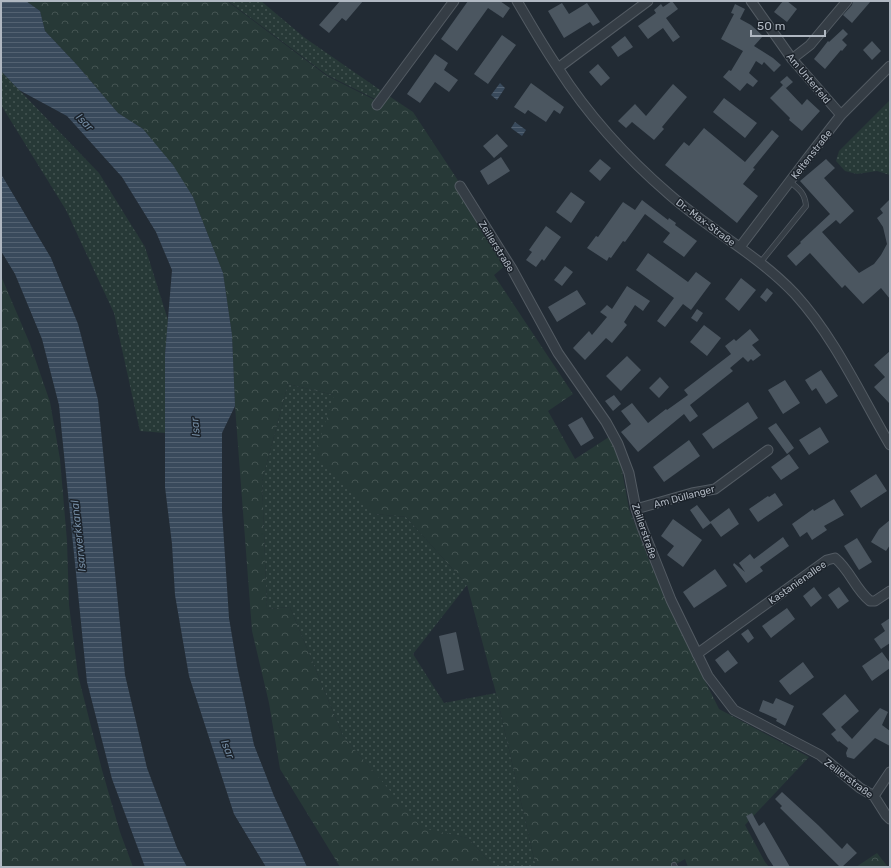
<svg xmlns="http://www.w3.org/2000/svg" width="891" height="868" font-family="Rubik,sans-serif">
	<style>
		.grass { fill: url(#grass-dots) }
		.forest { fill: url(#forest-crowns) }
		.water { fill: url(#water-rules) }
		.building { fill: #4b5660 }
		.lines { fill: none; stroke-linecap: round; stroke-linejoin: round }
		.lane-casing { stroke: #535b63; stroke-width: 6 }
		.street-casing { stroke: #535b63; stroke-width: 11 }
		.lane { stroke: #353d45; stroke-width: 4.5 }
		.street { stroke: #353d45; stroke-width: 9 }
		.labels { text-anchor: middle; stroke-width: 3; stroke-linejoin: round; paint-order: stroke }
		.street-label { font-size: 10px; fill: #b0b8c2; stroke: #1b222a }
		.water-label { font-size: 11px; font-style: italic; fill: #738ba2; stroke: #1b222a }
	</style>
	<defs>
		<pattern id="grass-dots" width="8" height="8" patternUnits="userSpaceOnUse"><rect width="8" height="8" fill="#273937"/><path d="M2 2h.1M6 6h.1" fill="none" stroke="#445452" stroke-width="1.8" stroke-linecap="round"/></pattern>
		<pattern id="forest-crowns" width="20" height="18" patternUnits="userSpaceOnUse"><rect width="20" height="18" fill="#273937"/><path d="M2 6a3 3 0 1 1 6 0M12 15a3 3 0 1 1 6 0" fill="none" stroke="#445452"/></pattern>
		<pattern id="water-rules" width="6" height="5" patternUnits="userSpaceOnUse"><rect width="6" height="5" fill="#394a5c"/><path d="M0 2.5h6" fill="none" stroke="#536272"/></pattern>
	</defs>
	<rect width="100%" height="100%" fill="#222b34"/>
	<!-- grass -->
	<path class="grass" d="M 228,1 L 261,1 L 305,38 L 383,92 L 377,100 L 327,75 Z
		M 1,71 L 99,173 L 145,247 L 168,320 L 165,355 L 165,433 L 140,431 L 114,313 L 66,210 L 1,105 Z
		M 890,100 L 890,175 L 877,171 L 857,174 L 845,171 L 836,161 L 839,151 Z
		M 288,384 L 334,395 L 375,514 L 406,517 L 467,585 L 413,654 L 444,703 L 496,693 L 536,867 L 494,867 L 468,838 L 422,829 L 343,736 L 290,607 L 267,609 L 262,481 Z"/>
	<!-- forest -->
	<path class="forest" d="M 26,1 L 227,1 L 327,76 L 383,104 L 389,96 L 413,112 L 511,261 L 494,275 L 573,394 L 548,411 L 575,459 L 609,437 L 621,465 L 629,509 L 648,557 L 672,614 L 719,709 L 809,757 L 745,825 L 765,862 L 769,867 L 688,867 L 685,859 L 673,866 L 674,867 L 536,867 L 496,693 L 467,585 L 406,517 L 375,514 L 315,454 L 334,395 L 288,384 L 262,481 L 267,609 L 290,607 L 343,736 L 422,828 L 468,838 L 494,867 L 340,867 L 280,769 L 269,703 L 252,631 L 235,406 L 232,335 L 223,273 L 193,197 L 143,129 L 118,113 L 77,65 L 45,31 L 40,11 Z
		M 1,276 L 30,344 L 50,402 L 60,459 L 67,541 L 69,605 L 78,675 L 102,770 L 120,832 L 133,867 L 1,867 Z
		M 877,853 L 888,867 L 856,867 Z"/>
	<!-- water -->
	<path class="water" d="M 1,1 L 26,1 L 40,11 L 45,31 L 77,65 L 118,113 L 143,129 L 173,165 L 193,197 L 223,273 L 232,335 L 235,406 L 222,433 L 222,511 L 229,618 L 237,666 L 254,745 L 274,796 L 307,867 L 266,867 L 234,814 L 189,676 L 175,595 L 172,544 L 165,487 L 165,355 L 172,270 L 156,232 L 122,177 L 67,116 L 19,90 L 1,71 Z
		M 500,83 L 505,88 L 497,100 L 491,95 Z
		M 515,122 L 526,130 L 522,136 L 511,128 Z
		M 1,174 L 51,258 L 78,324 L 98,400 L 125,675 L 147,768 L 177,848 L 187,867 L 145,867 L 112,779 L 87,682 L 59,405 L 42,339 L 15,274 L 1,251 Z"/>
	<!-- building -->
	<path class="building" d="M 340,1 L 363,1 L 346,21 L 342,18 L 329,33 L 319,25 Z
		M 468,1 L 500,1 L 510,8 L 503,18 L 488,8 L 457,51 L 441,39 Z
		M 672,1 L 678,9 L 666,18 L 680,37 L 673,42 L 663,28 L 648,39 L 638,26 L 656,13 L 654,10 L 661,4 L 663,7 Z
		M 783,1 L 787,1 L 797,9 L 787,22 L 774,12 Z
		M 853,1 L 871,1 L 852,23 L 843,15 L 852,5 Z
		M 562,3 L 569,14 L 587,3 L 600,22 L 593,26 L 590,22 L 564,38 L 548,11 Z
		M 735,4 L 745,9 L 740,19 L 751,25 L 763,36 L 754,46 L 773,58 L 781,65 L 774,72 L 764,62 L 762,65 L 756,61 L 749,73 L 758,81 L 753,87 L 747,83 L 740,91 L 723,77 L 729,70 L 731,71 L 743,51 L 721,39 L 734,14 L 731,13 Z
		M 843,29 L 848,34 L 842,40 L 847,45 L 842,51 L 841,50 L 825,69 L 814,59 L 828,41 L 829,42 Z
		M 502,35 L 516,45 L 488,84 L 474,74 Z
		M 625,36 L 633,47 L 618,57 L 611,47 Z
		M 872,41 L 881,51 L 872,60 L 863,50 Z
		M 435,54 L 448,63 L 444,70 L 458,80 L 449,92 L 435,82 L 420,103 L 407,94 Z
		M 598,64 L 610,78 L 601,86 L 589,72 Z
		M 787,76 L 793,82 L 786,88 L 780,82 Z
		M 531,83 L 564,107 L 560,114 L 554,110 L 546,122 L 528,110 L 525,114 L 514,107 Z
		M 673,84 L 687,97 L 662,127 L 664,129 L 654,140 L 632,122 L 626,128 L 618,121 L 635,104 L 646,116 Z
		M 783,85 L 802,105 L 807,99 L 820,111 L 802,131 L 789,120 L 790,118 L 770,98 Z
		M 724,98 L 757,123 L 745,138 L 713,112 Z
		M 704,128 L 745,162 L 772,130 L 779,136 L 753,168 L 755,169 L 743,184 L 758,196 L 737,223 L 665,165 L 684,142 L 689,146 Z
		M 497,134 L 508,146 L 494,158 L 483,146 Z
		M 501,157 L 510,171 L 488,185 L 480,171 Z
		M 600,159 L 611,168 L 600,181 L 589,171 Z
		M 826,159 L 835,168 L 824,178 L 854,211 L 840,224 L 836,220 L 822,232 L 859,273 L 874,264 L 881,255 L 887,244 L 883,227 L 877,218 L 883,213 L 880,209 L 890,199 L 890,299 L 881,288 L 863,304 L 845,285 L 842,288 L 810,253 L 796,266 L 787,256 L 801,243 L 800,242 L 830,214 L 800,181 Z
		M 571,192 L 585,202 L 571,223 L 556,212 Z
		M 642,200 L 668,220 L 669,218 L 676,223 L 675,225 L 697,241 L 684,257 L 663,242 L 670,233 L 645,214 L 625,242 L 623,241 L 611,258 L 609,257 L 607,261 L 587,248 L 596,236 L 598,237 L 623,202 L 635,210 Z
		M 546,226 L 561,237 L 544,261 L 542,259 L 536,267 L 526,260 L 532,252 L 529,250 Z
		M 648,253 L 688,282 L 696,272 L 711,283 L 691,310 L 683,304 L 665,327 L 657,321 L 674,298 L 636,270 Z
		M 565,266 L 573,272 L 562,286 L 554,280 Z
		M 741,278 L 756,290 L 739,311 L 725,299 Z
		M 627,286 L 650,301 L 643,311 L 635,305 L 624,322 L 627,325 L 612,343 L 606,338 L 585,360 L 573,348 L 589,331 L 592,335 L 607,317 L 600,312 L 607,305 L 612,309 Z
		M 767,288 L 773,293 L 766,302 L 760,297 Z
		M 577,290 L 586,304 L 557,322 L 548,307 Z
		M 697,309 L 703,313 L 697,322 L 691,318 Z
		M 704,325 L 721,338 L 707,356 L 690,342 Z
		M 750,329 L 759,340 L 752,345 L 761,355 L 753,361 L 751,359 L 748,362 L 743,357 L 730,368 L 733,371 L 690,405 L 698,416 L 690,422 L 684,414 L 638,452 L 621,432 L 631,424 L 621,411 L 632,403 L 648,423 L 666,409 L 667,410 L 688,395 L 684,390 L 731,354 L 725,346 L 734,339 L 736,341 Z
		M 890,351 L 890,404 L 874,387 L 885,377 L 874,365 Z
		M 627,356 L 641,370 L 621,391 L 606,376 Z
		M 821,370 L 838,396 L 826,404 L 816,388 L 812,391 L 805,380 Z
		M 660,377 L 669,387 L 659,398 L 649,388 Z
		M 785,380 L 800,403 L 783,414 L 768,390 Z
		M 614,395 L 621,404 L 613,411 L 605,401 Z
		M 748,402 L 758,418 L 713,449 L 702,434 Z
		M 582,417 L 594,438 L 581,446 L 568,425 Z
		M 776,423 L 794,448 L 787,454 L 768,428 Z
		M 820,427 L 829,442 L 809,455 L 799,440 Z
		M 689,440 L 700,456 L 664,482 L 653,467 Z
		M 789,454 L 799,468 L 781,480 L 771,467 Z
		M 876,474 L 887,491 L 861,508 L 850,491 Z
		M 775,493 L 783,505 L 758,522 L 749,509 L 768,496 L 769,497 Z
		M 834,499 L 844,515 L 824,526 L 827,530 L 812,540 L 807,532 L 800,537 L 792,524 L 813,509 L 814,511 Z
		M 697,505 L 711,523 L 703,529 L 690,510 Z
		M 729,508 L 739,524 L 721,537 L 710,522 Z
		M 673,519 L 702,540 L 683,567 L 667,555 L 674,546 L 661,536 Z
		M 890,520 L 890,545 L 886,551 L 871,542 L 879,529 Z
		M 783,537 L 789,546 L 760,567 L 763,571 L 746,583 L 733,565 L 734,563 L 745,572 L 739,563 L 750,554 L 754,559 Z
		M 857,538 L 872,562 L 859,570 L 844,546 Z
		M 715,569 L 727,586 L 694,608 L 683,592 Z
		M 814,587 L 822,598 L 811,607 L 803,596 Z
		M 839,587 L 849,601 L 838,609 L 828,595 Z
		M 787,608 L 795,619 L 771,638 L 762,626 Z
		M 890,618 L 890,643 L 881,649 L 874,639 L 885,631 L 881,624 Z
		M 748,629 L 754,638 L 748,643 L 741,634 Z
		M 456,632 L 464,670 L 447,674 L 439,636 Z
		M 728,650 L 738,663 L 725,673 L 715,660 Z
		M 882,652 L 890,663 L 890,668 L 872,681 L 862,666 Z
		M 803,662 L 814,677 L 790,695 L 779,681 Z
		M 845,694 L 859,711 L 841,727 L 852,739 L 880,708 L 888,712 L 882,725 L 890,731 L 890,746 L 875,738 L 854,759 L 847,757 L 846,753 L 848,748 L 839,741 L 838,742 L 831,734 L 836,730 L 822,714 Z
		M 776,698 L 794,706 L 785,726 L 776,721 L 777,719 L 759,711 L 763,700 L 773,704 Z
		M 782,792 L 818,825 L 842,849 L 847,843 L 857,853 L 842,867 L 840,867 L 780,808 L 782,806 L 775,799 Z
		M 752,813 L 759,826 L 764,822 L 790,867 L 774,867 L 768,858 L 746,816 Z"/>
	<g class="lines">
		<defs>
			<path id="lane" d="M 760,263 L 806,206 C 805,193 799,189 789,181
				M 674,865 L 675,867"/>
			<path id="street" d="M 517,1 C 530,23 543,46 558,68 C 588,115 627,158 670,195 C 710,230 758,255 795,294 C 835,338 860,394 890,445
				M 751,1 L 792,59 L 841,115
				M 792,59 L 810,45 L 847,1
				M 558,68 L 648,1
				M 377,105 L 454,1
				M 460,186 L 512,269 L 558,353 L 606,422 L 618,444 L 629,473 L 636,509 L 642,527 L 671,600 L 708,676 L 734,710 L 820,755 L 860,788 L 874,796 L 886,815 L 890,819
				M 740,247 L 809,156 L 841,115 L 890,66
				M 636,509 L 692,493 L 715,489 L 768,450
				M 697,654 L 827,560 L 835,558 C 850,570 855,589 870,601 L 875,601 L 890,591
				M 874,796 L 890,772"/>
		</defs>
		<!-- lane casing -->
		<use href="#lane" class="lane-casing"/>
		<!-- street casing -->
		<use href="#street" class="street-casing"/>
		<!-- lane -->
		<use href="#lane" class="lane"/>
		<!-- street -->
		<use href="#street" class="street"/>
	</g>
	<g class="labels">
		<!-- street labels -->
		<g class="street-label">
			<text transform="translate(809 78) rotate(50)" y="4">Am Unterfeld</text>
			<text transform="translate(811 154) rotate(-52)" y="4">Keltenstraße</text>
			<text transform="translate(706 222) rotate(37)" y="4">Dr.-Max-Straße</text>
			<text transform="translate(497 246) rotate(58)" y="4">Zeillerstraße</text>
			<text transform="translate(684 496) rotate(-15)" y="4">Am Düllanger</text>
			<text transform="translate(645 531) rotate(71)" y="4">Zeillerstraße</text>
			<text transform="translate(797 582) rotate(-35)" y="4">Kastanienallee</text>
			<text transform="translate(849 778) rotate(37)" y="4">Zeillerstraße</text>
		</g>
		<!-- water labels -->
		<g class="water-label">
			<text transform="translate(85 122) rotate(45)" y="4">Isar</text>
			<text transform="translate(195 427) rotate(-95)" y="4">Isar</text>
			<text transform="translate(78 536) rotate(-96)" y="4">Isarwerkkanal</text>
			<text transform="translate(228 749) rotate(68)" y="4">Isar</text>
		</g>
	</g>
	<!-- border -->
	<rect width="891" height="868" fill="none" stroke="#b0b8c2" stroke-width="4"/>
	<!-- scale -->
	<path d="M751 30v6h74v-6" fill="none" stroke="#b0b8c2" stroke-width="2"/>
	<text x="757" y="30" font-size="12" fill="#b0b8c2" stroke="#1b222a" stroke-width="3" paint-order="stroke">50 m</text>
</svg>
